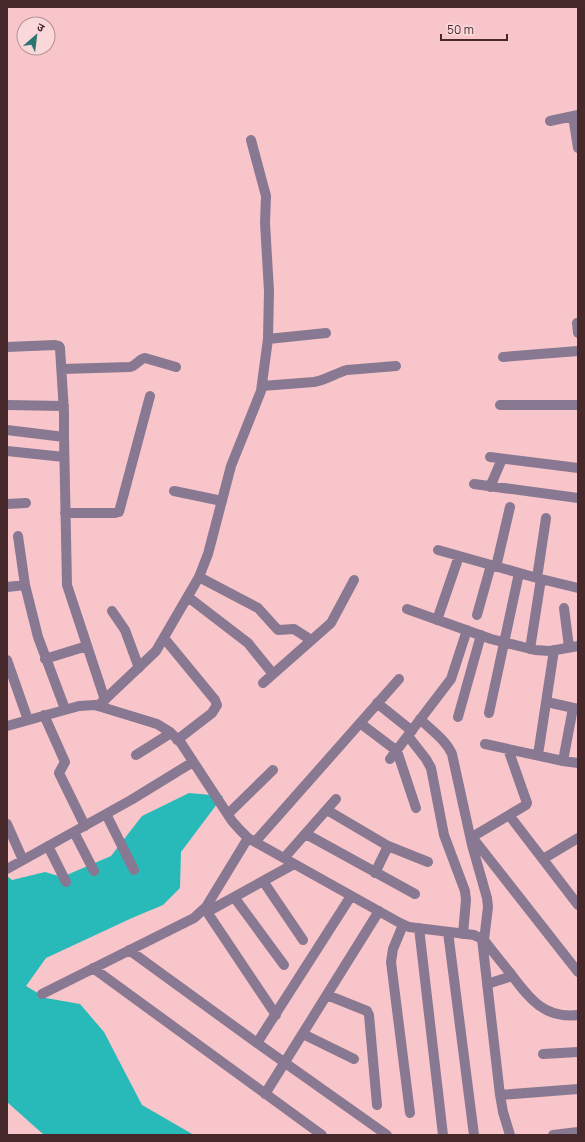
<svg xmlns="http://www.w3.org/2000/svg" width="585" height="1142" font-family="Manrope,'Noto Sans Devanagari',sans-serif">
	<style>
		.water { fill: #27bab9 }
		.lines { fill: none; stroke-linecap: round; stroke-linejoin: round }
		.minor { stroke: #897891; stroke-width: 10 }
	</style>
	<rect width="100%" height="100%" fill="#f8c6ca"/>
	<!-- water -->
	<path class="water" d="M 189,793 L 223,796 L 181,852 L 180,888 L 163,905 L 132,918 L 46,958 L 26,986 L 46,998 L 80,1004 L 104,1032 L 142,1105 L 194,1135 L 44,1135 L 7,1102 L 7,876 L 12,880 L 45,872 L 62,877 L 111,856 L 142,816 Z"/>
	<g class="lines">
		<!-- minor -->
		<path class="minor" d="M 573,116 L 578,148
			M 550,121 L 578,115
			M 577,323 L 578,333
			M 268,339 L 326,333
			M 7,347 L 55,345 L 59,346 L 60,348 L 64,412 L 64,437 L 67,585 L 105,700
			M 503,357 L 578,351
			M 62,369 L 130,367 C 136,366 139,359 145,358 L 176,367
			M 262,386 L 314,382 C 326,380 336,373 347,370 L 396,366
			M 7,405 L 64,406
			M 500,405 L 578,405
			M 7,430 L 64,437
			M 7,451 L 64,457
			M 490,457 L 578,468
			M 474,484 L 578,498
			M 490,487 L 502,459
			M 174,491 L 222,501
			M 7,504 L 26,503
			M 65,513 L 115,513 L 119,512 L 150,396
			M 18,536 L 25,585 L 38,637 L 65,709
			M 438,550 L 537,578 L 578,588
			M 496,567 L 510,507
			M 199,577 L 258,608 L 277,629 L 278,630 L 294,629 L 311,640
			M 537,578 L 546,518
			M 7,587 L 25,585
			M 188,597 L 248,643 L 273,674
			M 564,608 L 569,647
			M 407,609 L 491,639 L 535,650 L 550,651 L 578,646
			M 112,611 L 125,630 L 139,668
			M 477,615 L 491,565
			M 437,620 L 459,556
			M 164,638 L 215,700 L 217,705 L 212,713 L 177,740
			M 530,649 L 541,579
			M 45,659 L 87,646
			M 7,660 L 28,720
			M 263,683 L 331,623 L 354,580
			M 547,702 L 578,709
			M 377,703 L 412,731
			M 98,706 L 156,651 L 199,577 L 208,554 L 231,466 L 261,391 L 268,339 L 269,291 L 265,223 L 266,196 L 251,140
			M 489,713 L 519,573
			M 44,715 L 65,762 L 59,773 L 85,826
			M 458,717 L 481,635
			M 420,719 C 431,730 446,740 452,754 L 472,845 L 487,898 L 488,907 L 484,940
			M 360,723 L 397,751 L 416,808
			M 7,726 L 79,706 L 95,705 L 157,724 L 170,732 L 181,743 L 232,821 L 240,830 L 248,838 L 400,923 L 409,927 L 474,935 L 484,940 C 493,952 502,963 511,974 C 529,998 544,1019 578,1015
			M 408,736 L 426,759 L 431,768 L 444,835 L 465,891 L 466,900 L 463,934
			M 485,744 L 563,761 L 578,763
			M 136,755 L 171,733
			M 538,755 L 554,650
			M 390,759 L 451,679 L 467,630
			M 563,761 L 573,708
			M 327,810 L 388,846 L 428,862
			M 106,814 L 134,870
			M 228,814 L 273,770
			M 509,815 L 578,905
			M 7,824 L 23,860
			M 74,832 L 94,871
			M 306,834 L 415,894
			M 472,837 L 578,972
			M 472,837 L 526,805 L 527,803 L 508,749
			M 255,842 L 399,679
			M 48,846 L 66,882
			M 284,858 L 336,799
			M 543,859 L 578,838
			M 7,869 L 131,800 L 193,762
			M 375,873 L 388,846
			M 263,881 L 303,940
			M 234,897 L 284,965
			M 205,909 L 276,1015
			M 207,912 L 294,864
			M 403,925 L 393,949 L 391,962 L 410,1113
			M 419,928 L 443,1135
			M 448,932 L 474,1135
			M 482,939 L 500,1095 L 503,1112 L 510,1135
			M 129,950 L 257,1043 L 387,1135
			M 93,968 L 322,1135
			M 487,984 L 512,976
			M 42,994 L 194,918 L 206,907 L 248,838
			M 327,995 L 367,1011 L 369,1015 L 377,1105
			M 303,1034 L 354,1059
			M 257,1043 L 351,896
			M 543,1054 L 578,1052
			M 265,1094 L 379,911
			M 500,1095 L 578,1089
			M 553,1135 L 578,1132"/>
	</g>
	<!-- border -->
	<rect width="585" height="1142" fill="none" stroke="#46272a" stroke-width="16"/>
	<!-- north arrow -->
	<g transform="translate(36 36) rotate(28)"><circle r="19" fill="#fad8da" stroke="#b29194"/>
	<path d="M0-3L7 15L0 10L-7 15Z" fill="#2b7573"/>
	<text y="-6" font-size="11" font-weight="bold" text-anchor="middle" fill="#46272a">उ</text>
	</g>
	<!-- scale -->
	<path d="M441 34v6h66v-6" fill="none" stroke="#46272a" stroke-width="2"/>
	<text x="447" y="34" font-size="12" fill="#46272a" stroke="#fad8da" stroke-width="3" paint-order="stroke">50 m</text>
</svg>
